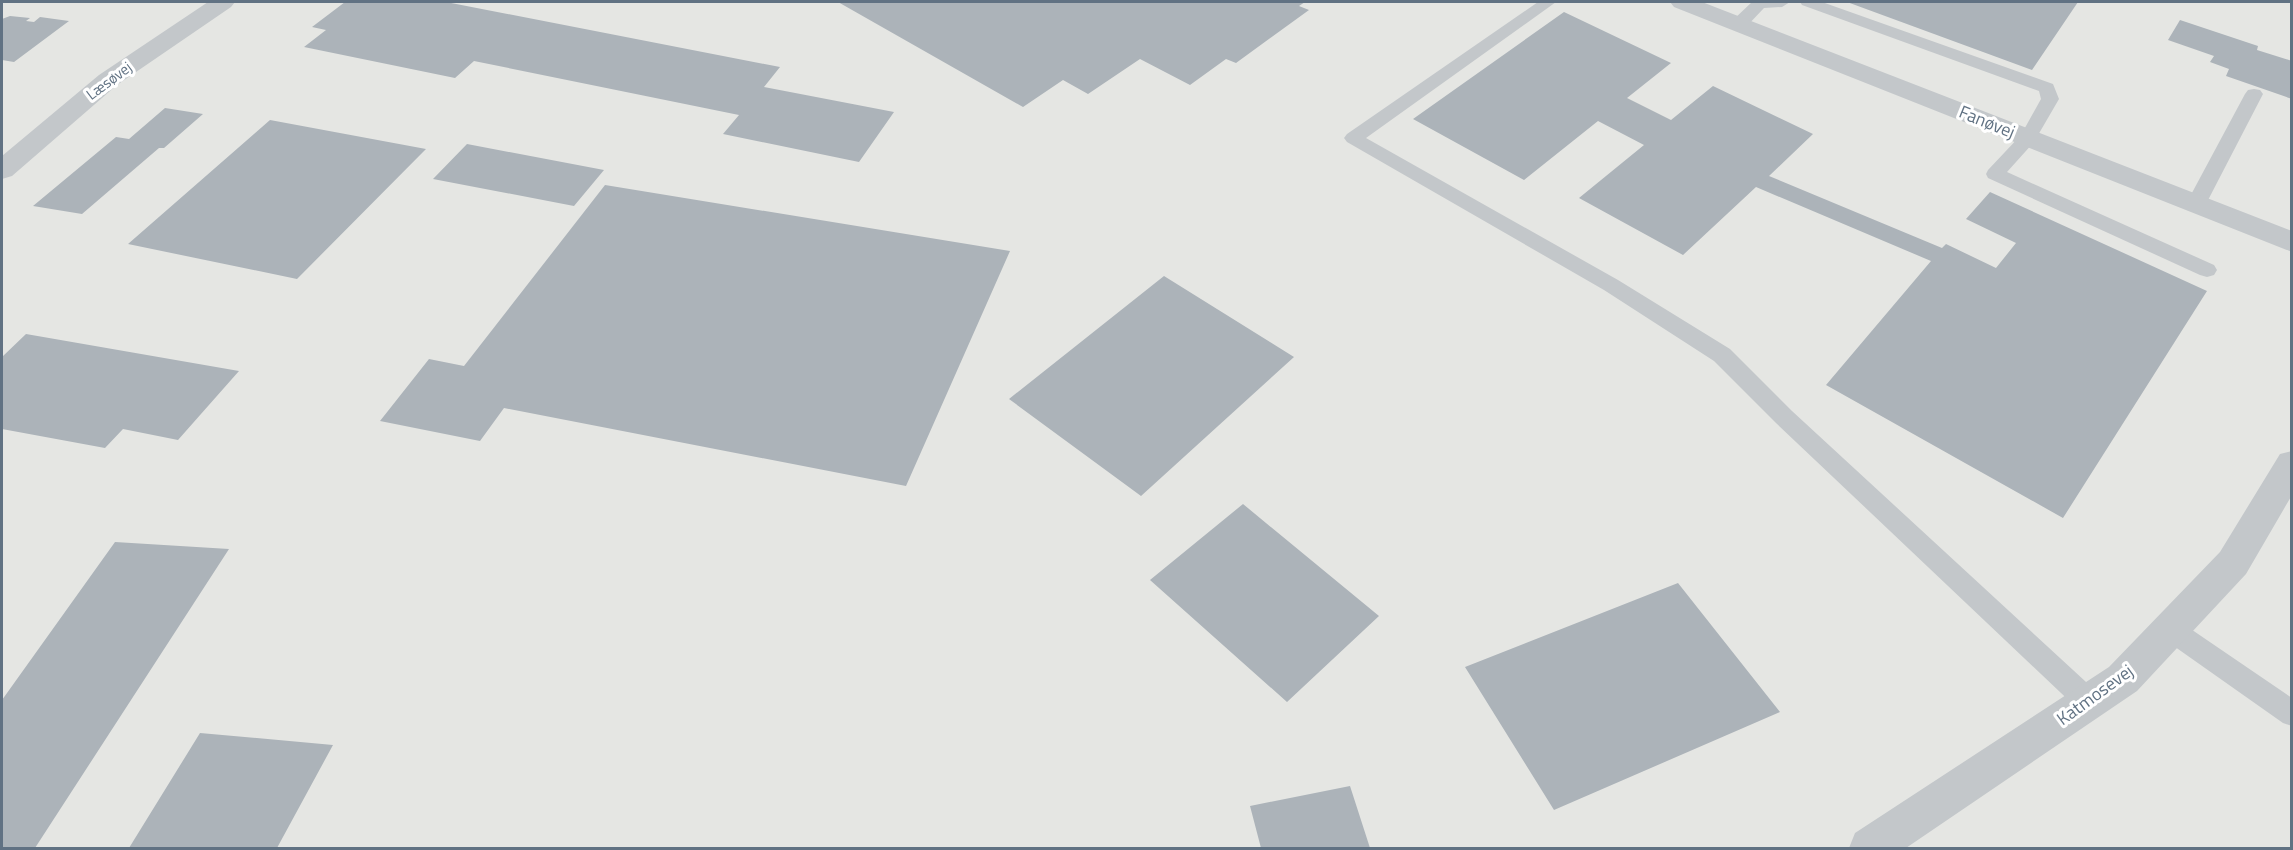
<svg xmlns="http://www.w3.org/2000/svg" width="2293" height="850" font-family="'Titillium Web',sans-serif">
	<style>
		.built { fill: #e5e6e3 }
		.building { fill: #acb3b9 }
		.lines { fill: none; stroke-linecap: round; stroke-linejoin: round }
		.lane { fill: #c3c7ca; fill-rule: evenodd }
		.street { fill: #c3c7ca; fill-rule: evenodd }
		.labels { text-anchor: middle; stroke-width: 6; stroke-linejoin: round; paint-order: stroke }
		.far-street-label { font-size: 15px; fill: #617283; stroke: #fff }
		.street-label { font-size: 18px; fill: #617283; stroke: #fff }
	</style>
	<rect width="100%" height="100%" fill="#f4f5f0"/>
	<!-- built -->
	<path class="built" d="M 2,2 L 2291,2 L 2291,848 L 2,848 Z"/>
	<!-- building -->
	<path class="building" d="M 345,2 L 446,2 L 780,67 L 764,87 L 894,112 L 859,162 L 723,134 L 739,115 L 474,61 L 455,78 L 304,47 L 326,30 L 312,27 Z
		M 838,2 L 1305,2 L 1299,6 L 1309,10 L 1236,63 L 1226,59 L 1190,85 L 1140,59 L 1088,94 L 1063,80 L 1023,107 Z
		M 1847,2 L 2078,2 L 2032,70 Z
		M 1564,12 L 1671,63 L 1627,98 L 1671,120 L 1713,86 L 1813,134 L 1769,176 L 1942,248 L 1946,244 L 1996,268 L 2016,243 L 1966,219 L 1990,192 L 2207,291 L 2063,518 L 1826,385 L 1931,261 L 1756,187 L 1683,255 L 1579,198 L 1644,145 L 1598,121 L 1524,180 L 1413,119 Z
		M 10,16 L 30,18 L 26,21 L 34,22 L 40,17 L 69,21 L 14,62 L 2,60 L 2,19 Z
		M 2180,20 L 2258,46 L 2257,50 L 2292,61 L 2292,99 L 2226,76 L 2229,69 L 2210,62 L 2214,56 L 2168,40 Z
		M 165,108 L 203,114 L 164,148 L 159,148 L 82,214 L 33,206 L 116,137 L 129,139 Z
		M 270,120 L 426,149 L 297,279 L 128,244 Z
		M 467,144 L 604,170 L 574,206 L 433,179 Z
		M 605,185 L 1010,251 L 906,486 L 504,408 L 480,441 L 380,421 L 429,359 L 464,366 Z
		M 1164,276 L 1294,357 L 1141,496 L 1009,399 Z
		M 26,334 L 239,371 L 178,440 L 123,429 L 105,448 L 2,429 L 2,357 Z
		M 1243,504 L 1379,616 L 1287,702 L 1150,580 Z
		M 115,542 L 229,549 L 35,848 L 2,848 L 2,700 Z
		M 1678,583 L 1780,712 L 1554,810 L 1465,667 Z
		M 200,733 L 333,745 L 277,848 L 129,848 Z
		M 1350,786 L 1370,848 L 1261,848 L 1250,806 Z"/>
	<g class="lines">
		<!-- lane -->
		<path class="lane" d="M 1538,2 L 1556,2 L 1366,138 L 1618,280 L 1730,349 L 1792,411 L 2098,693 L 2102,702 L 2098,711 L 2089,714 L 2080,711 L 1776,423 L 1714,361 L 1604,290 L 1347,142 L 1344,138 L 1347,134 Z
			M 1752,2 L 1790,2 L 1782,7 L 1764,8 L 1745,28 L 1733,28 L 1731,24 L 1733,20 Z
			M 1800,2 L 1822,2 L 2053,84 L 2059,99 L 2034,142 L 2007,172 L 2214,265 L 2217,270 L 2214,275 L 2207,277 L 2200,275 L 1988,178 L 1986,174 L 1988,170 L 2021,135 L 2041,99 L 2039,91 L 1802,5 Z
			M 2254,89 L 2260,90 L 2263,94 L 2206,204 L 2203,209 L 2196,210 L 2189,209 L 2186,204 L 2245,94 L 2248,90 Z
			M 2170,618 L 2179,621 L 2292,698 L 2292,726 L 2283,723 L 2161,637 L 2157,629 L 2161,621 Z"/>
		<!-- street -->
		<path class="street" d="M 208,2 L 235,2 L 231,7 L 117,85 L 12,176 L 2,179 L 2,156 L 99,75 Z
			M 1670,2 L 1702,2 L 2292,231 L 2292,252 L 1674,7 Z
			M 2292,451 L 2292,495 L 2246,574 L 2137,691 L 1906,848 L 1849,848 L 1855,833 L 2109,667 L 2220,552 L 2280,454 Z"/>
	</g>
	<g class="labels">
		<!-- far-street labels -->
		<g class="far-street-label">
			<text transform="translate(109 81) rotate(-37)" y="5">Læsøvej</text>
		</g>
		<!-- street labels -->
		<g class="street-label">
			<text transform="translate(1987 122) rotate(22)" y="6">Fanøvej</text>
			<text transform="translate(2095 695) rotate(-36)" y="6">Katmosevej</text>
		</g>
	</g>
	<!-- border -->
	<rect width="2293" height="850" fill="none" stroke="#617283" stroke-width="6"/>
</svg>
